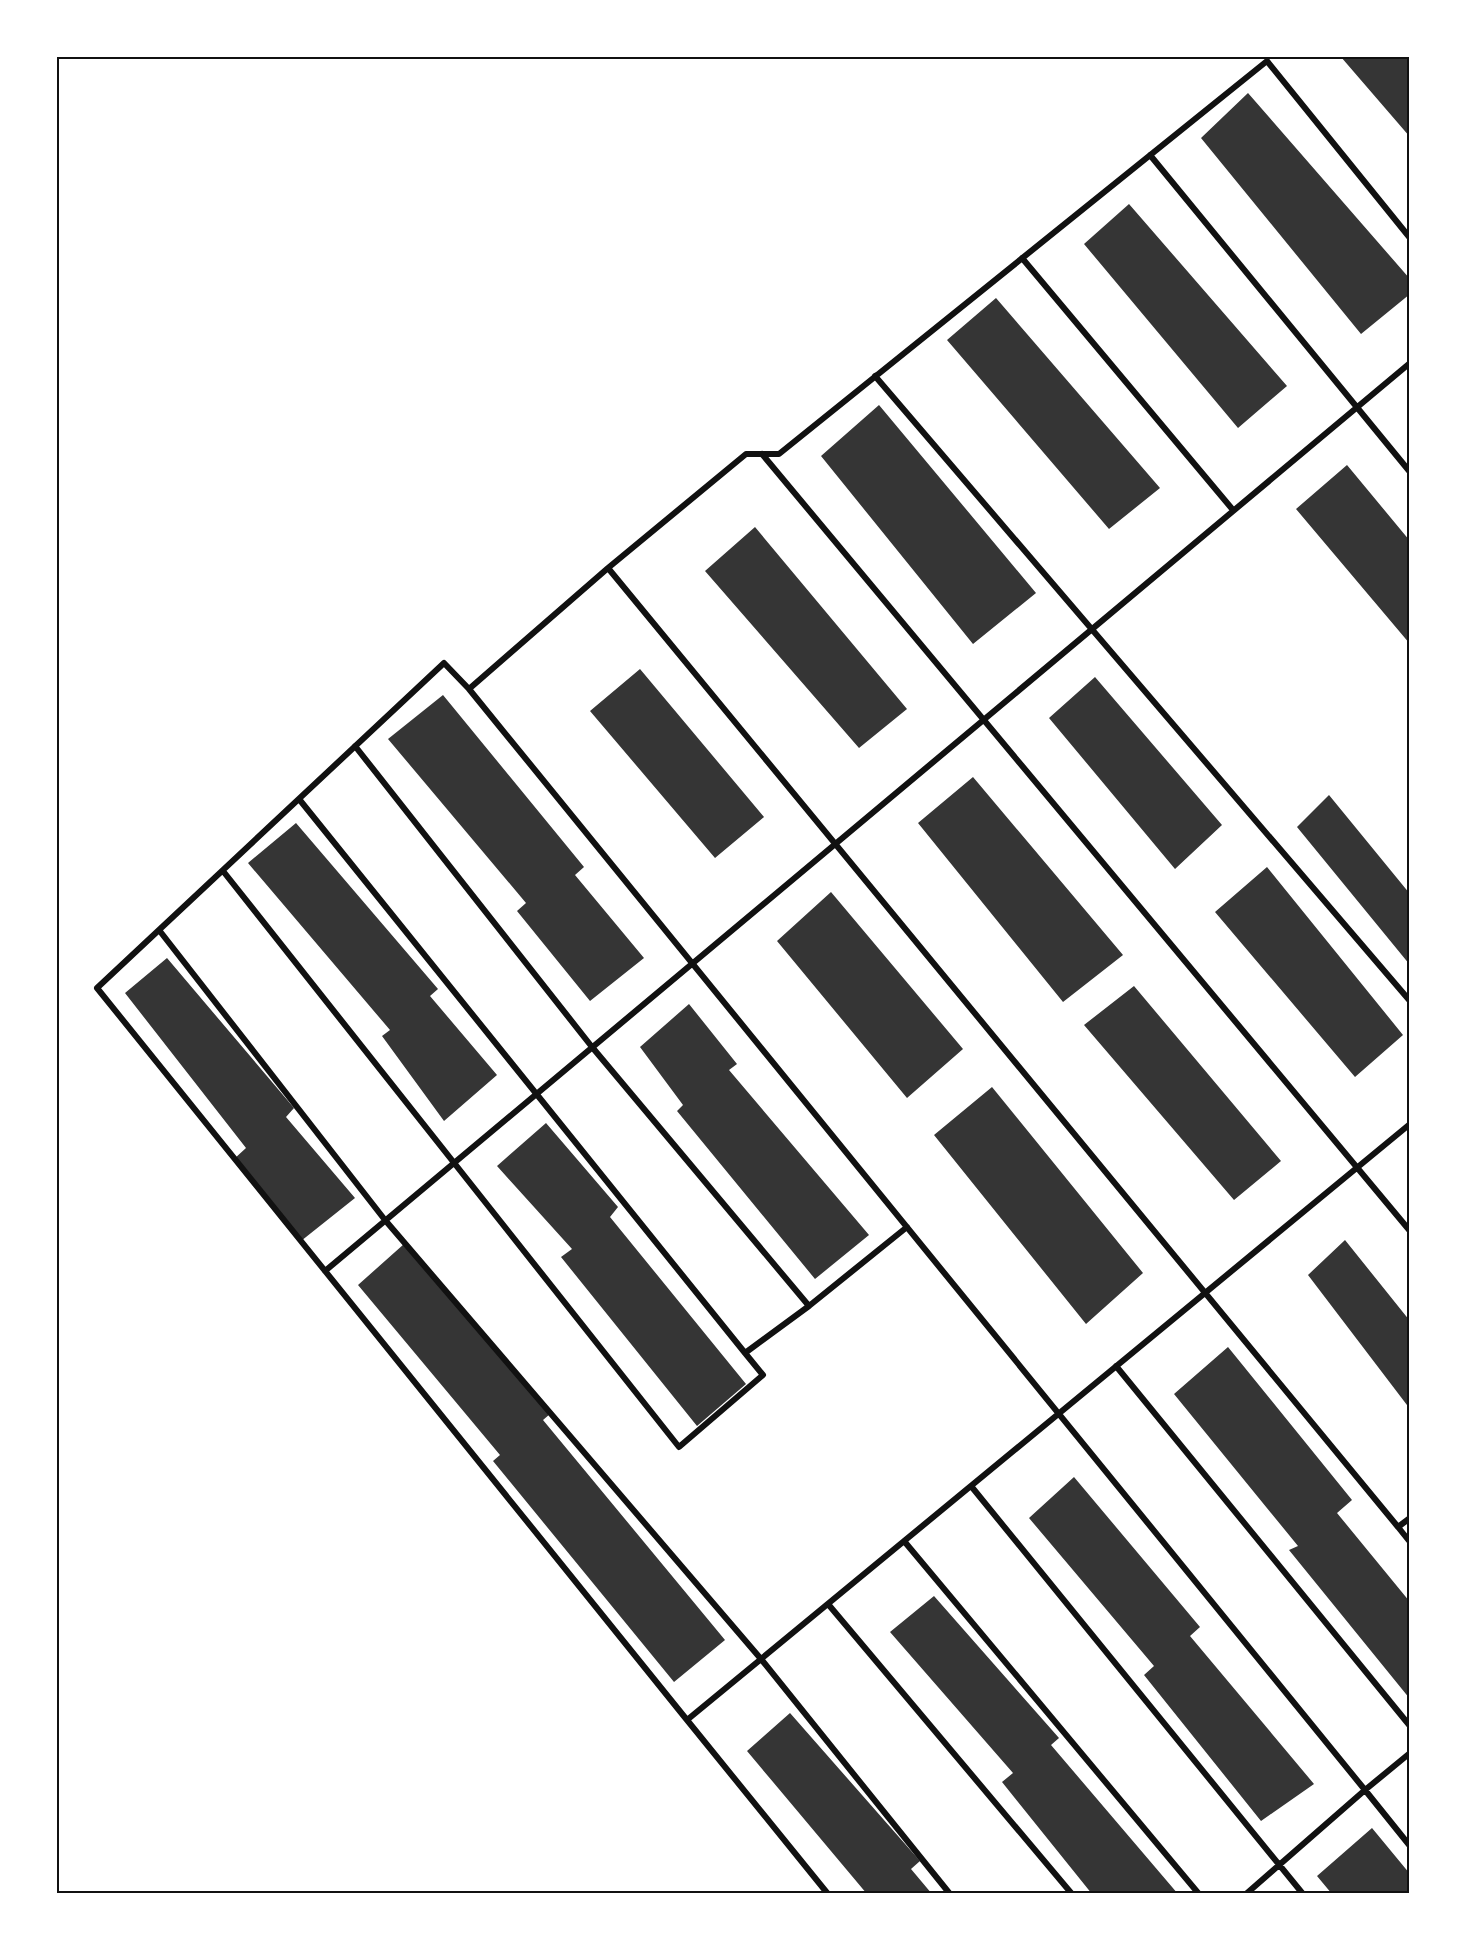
<svg xmlns="http://www.w3.org/2000/svg" width="1467" height="1951" font-family="'Work Sans',sans-serif">
	<style>
		.building { fill: #353535 }
		.lines { fill: none; stroke-linecap: round; stroke-linejoin: round }
		.minor { stroke: #111; stroke-width: 6 }
		.neatline { fill: none; stroke: #111; stroke-width: 2 }
	</style>
	<rect width="100%" height="100%" fill="#fff"/>
	<!-- building -->
	<path class="building" d="M 1341,57 L 1410,57 L 1410,137 Z
		M 1248,93 L 1410,279 L 1410,294 L 1361,334 L 1201,138 Z
		M 1129,204 L 1287,386 L 1238,428 L 1084,244 Z
		M 996,298 L 1160,488 L 1109,529 L 947,340 Z
		M 879,405 L 1036,593 L 973,644 L 821,456 Z
		M 1347,465 L 1410,541 L 1410,644 L 1296,509 Z
		M 755,527 L 907,709 L 859,748 L 705,571 Z
		M 640,669 L 764,817 L 715,858 L 590,711 Z
		M 1095,677 L 1222,825 L 1175,869 L 1049,718 Z
		M 443,695 L 584,867 L 575,875 L 644,958 L 590,1001 L 517,911 L 526,903 L 388,739 Z
		M 973,777 L 1123,955 L 1063,1002 L 918,823 Z
		M 1329,795 L 1410,894 L 1410,965 L 1297,827 Z
		M 296,823 L 438,989 L 430,996 L 497,1075 L 444,1121 L 382,1036 L 390,1030 L 248,863 Z
		M 1267,867 L 1403,1035 L 1355,1077 L 1215,912 Z
		M 831,892 L 963,1049 L 907,1098 L 777,941 Z
		M 167,958 L 294,1108 L 286,1117 L 355,1198 L 301,1241 L 234,1159 L 246,1148 L 125,993 Z
		M 1134,986 L 1281,1161 L 1234,1200 L 1084,1025 Z
		M 689,1004 L 737,1064 L 729,1070 L 869,1235 L 815,1279 L 677,1111 L 683,1105 L 640,1047 Z
		M 992,1087 L 1143,1273 L 1086,1324 L 934,1135 Z
		M 546,1123 L 618,1207 L 610,1217 L 746,1384 L 697,1426 L 561,1257 L 572,1249 L 497,1166 Z
		M 1345,1240 L 1410,1321 L 1410,1409 L 1308,1275 Z
		M 404,1244 L 550,1414 L 543,1420 L 725,1640 L 674,1682 L 493,1461 L 500,1455 L 358,1285 Z
		M 1228,1347 L 1352,1500 L 1337,1513 L 1410,1602 L 1410,1699 L 1289,1550 L 1298,1546 L 1174,1394 Z
		M 1074,1477 L 1200,1627 L 1190,1636 L 1314,1784 L 1261,1821 L 1144,1675 L 1154,1666 L 1029,1518 Z
		M 934,1596 L 1059,1738 L 1051,1745 L 1178,1894 L 1092,1894 L 1002,1782 L 1013,1773 L 890,1632 Z
		M 790,1713 L 920,1861 L 911,1869 L 932,1894 L 867,1894 L 747,1751 Z
		M 1372,1828 L 1410,1874 L 1410,1894 L 1332,1894 L 1317,1876 Z"/>
	<g class="lines">
		<!-- minor -->
		<path class="minor" d="M 1150,155 L 1410,472
			M 1022,258 L 1233,510
			M 875,376 L 1410,1001
			M 762,454 L 1410,1231
			M 608,568 L 1398,1527
			M 469,689 L 1365,1790 L 1246,1894
			M 355,746 L 592,1047 L 809,1306 L 907,1227
			M 299,799 L 745,1353 L 809,1306
			M 223,871 L 679,1447 L 763,1375 L 745,1353
			M 159,930 L 385,1220 L 761,1659 L 950,1894
			M 325,1271 L 1410,363
			M 1116,1366 L 1410,1726
			M 971,1486 L 1303,1894
			M 1410,1518 L 1398,1527 L 1410,1542
			M 904,1541 L 1199,1894
			M 828,1604 L 1072,1894
			M 687,1720 L 97,988 L 444,663 L 469,689 L 608,568 L 746,454 L 779,454 L 1267,61 L 1410,238
			M 1410,1753 L 1365,1790 L 1410,1846
			M 828,1894 L 687,1720 L 1410,1124"/>
	</g>
	<!-- border -->
	<rect width="1467" height="1951" fill="none" stroke="#ffffff" stroke-width="117"/>
	<rect x="58" y="58" width="1350" height="1834" class="neatline"/>
</svg>
